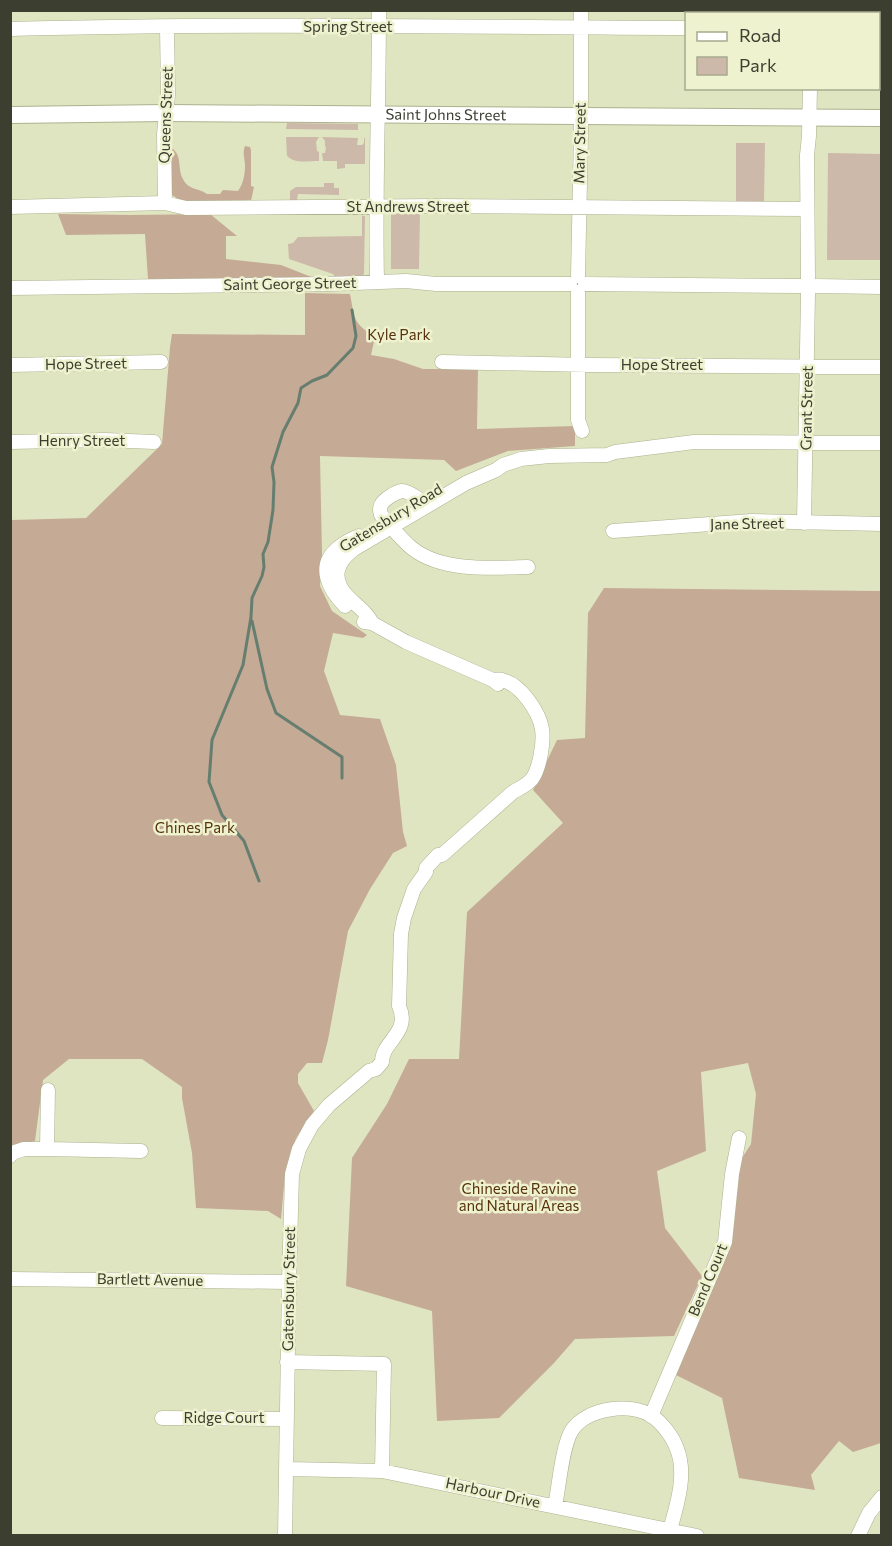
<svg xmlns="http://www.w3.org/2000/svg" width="892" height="1546" font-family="Commissioner,sans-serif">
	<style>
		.green { fill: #cdb9aa }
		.forest { fill: #c5aa95 }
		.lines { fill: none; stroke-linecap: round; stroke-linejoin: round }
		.stream { stroke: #667e6f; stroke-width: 3 }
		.minor-casing { stroke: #adb18e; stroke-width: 15 }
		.major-casing { stroke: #adb18e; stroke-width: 18 }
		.minor { stroke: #fff; stroke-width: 14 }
		.major { stroke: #fff; stroke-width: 16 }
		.labels { text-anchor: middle; stroke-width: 5; stroke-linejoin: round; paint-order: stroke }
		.street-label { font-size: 15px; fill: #3c3e30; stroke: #eef2ce }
		.park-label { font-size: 15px; fill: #57320d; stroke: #eef2ce }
	</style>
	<rect width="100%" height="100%" fill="#e0e5c1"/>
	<!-- green -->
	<path class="green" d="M 287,123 L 358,124 L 358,130 L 286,129 Z
		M 286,137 L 319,137 L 316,142 L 317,151 L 319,152 L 319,161 C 307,161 295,164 287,156 Z
		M 322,137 L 358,138 L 357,145 L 362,145 L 364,143 L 364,138 L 365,138 L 365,164 L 345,164 L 345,168 L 337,169 L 337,161 L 323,161 L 322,153 L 325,153 L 326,148 L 325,146 L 325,141 Z
		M 736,143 L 765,143 L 764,201 L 736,201 Z
		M 828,153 L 881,154 L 881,260 L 827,260 Z
		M 324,183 L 334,183 L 334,188 L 339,188 L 339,195 L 298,194 L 297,200 L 290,200 L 290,191 L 296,187 L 324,187 Z
		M 391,213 L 420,213 L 419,269 L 391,269 Z
		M 362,216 L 365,216 L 364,274 L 358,278 L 335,277 L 333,274 L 289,259 L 288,244 L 293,243 L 298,237 L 362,236 Z"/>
	<!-- forest -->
	<path class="forest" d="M 245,146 L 250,147 L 251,150 L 251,186 L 254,187 L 251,201 L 181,201 L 172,195 C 170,180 167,161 172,148 C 183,157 177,168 183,179 C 188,190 199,188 207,194 L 220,194 L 223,190 L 238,191 C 243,184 245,175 245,166 C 245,159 242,153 245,146 Z
		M 58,214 L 130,215 L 210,214 L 237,236 L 226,236 L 226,259 L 281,265 L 314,278 L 148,279 L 145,234 L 66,235 Z
		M 305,293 L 350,294 C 355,320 353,323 375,337 L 371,355 L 394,359 L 423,369 L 478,369 L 477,429 L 575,426 L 575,446 L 508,451 L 456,471 L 444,460 L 320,456 L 322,554 L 320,586 L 332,611 L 367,635 L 363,638 L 333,633 L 324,671 L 340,715 L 380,719 L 396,765 L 403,832 L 407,846 L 393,853 L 370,889 L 348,931 L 328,1040 L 322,1063 L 307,1063 L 298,1074 L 298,1083 L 314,1111 L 296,1138 L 285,1174 L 281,1219 L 268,1211 L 196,1208 L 192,1153 L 182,1098 L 182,1087 L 142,1059 L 69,1059 L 43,1080 L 35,1141 L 11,1148 L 11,520 L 86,518 L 162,444 L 170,347 L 172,334 L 305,335 Z
		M 604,588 L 881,591 L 881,1443 L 853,1452 L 839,1441 L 811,1475 L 815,1490 L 739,1478 L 722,1398 L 674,1374 L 727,1247 L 740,1161 L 751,1144 L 756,1094 L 748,1063 L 701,1072 L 706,1151 L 657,1171 L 665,1228 L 702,1276 L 674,1336 L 575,1339 L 554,1363 L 499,1418 L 437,1421 L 432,1311 L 346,1286 L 352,1158 L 387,1104 L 409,1059 L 459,1059 L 467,912 L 563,823 L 533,790 L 557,740 L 585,738 L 588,613 Z"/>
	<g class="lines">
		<!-- stream -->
		<path class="stream" d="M 252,621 L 267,689 L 276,713 L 342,757 L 342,778
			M 259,881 L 244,841 L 222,815 L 209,782 L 212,740 L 243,665 L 251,617 L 252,598 L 262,576 L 264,567 L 263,554 L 268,542 L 273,510 L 274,482 L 272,467 L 283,432 L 298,403 L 301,388 L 312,381 L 327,375 L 353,348 L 356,336 L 352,310"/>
		<defs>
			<path id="minor" d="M 809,14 L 809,10
				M 10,29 C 236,23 461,27 686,28
				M 878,30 L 882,30
				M 165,203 L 164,134 L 168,95 L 167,27
				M 10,207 L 165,203 L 186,208 L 435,206 L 807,209
				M 578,276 L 581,134 L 581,10
				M 808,279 L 807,155 L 809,136 L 810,88
				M 377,281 C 375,191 379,101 379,10
				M 585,284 L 801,286
				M 815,286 L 882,287
				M 10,288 L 329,284 L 406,281 L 436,284 L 570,284
				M 578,292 L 578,420 L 582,431
				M 442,362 L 589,365 L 882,367
				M 10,365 L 161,362
				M 10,442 L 105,440 L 154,442
				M 420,500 C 415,497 409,491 402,491 C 396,492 384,499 381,505 C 379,509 380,510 381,515 C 391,526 401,540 413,549 C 443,572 492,568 528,567
				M 804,523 L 808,293
				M 613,531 L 752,521 L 882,524
				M 345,606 C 329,590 316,566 338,548 C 344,543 352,539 359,536
				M 364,622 L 372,623 L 406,642 L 493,680 L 498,684
				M 372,623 C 367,612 357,606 349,598 C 331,580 335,563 354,549 L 466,483 L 496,470 L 503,465 L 521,459 L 549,456 L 607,455 L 615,452 L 694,442 L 882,443
				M 47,1149 L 141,1151
				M 10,1156 L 12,1153 L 24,1149 L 47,1149 L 48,1090
				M 10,1279 L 289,1282
				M 287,1362 L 384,1364 L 382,1471
				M 651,1416 L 725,1242 L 732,1174 L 739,1138
				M 162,1418 L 286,1419
				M 287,1469 L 382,1471 L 697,1536
				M 555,1506 C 559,1487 562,1446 572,1430 C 587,1408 630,1402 652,1416 C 662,1423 673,1437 677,1449 C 687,1474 677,1505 670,1530
				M 285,1536 L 289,1282 L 292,1174 L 299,1149 L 312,1125 L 329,1105 L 369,1071 L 376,1069 L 382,1062 C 382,1041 411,1033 399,1006 L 401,934 L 404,918 L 414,889 L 426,872 L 426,868 L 438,855 L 442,855 L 513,792 C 520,788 527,785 532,779 C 540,768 544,741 542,729 C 539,711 520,684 502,680 C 499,679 496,680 493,680
				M 858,1536 L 869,1513 L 882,1497"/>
			<g id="major">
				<path id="s1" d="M 10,115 L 166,113 L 882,118"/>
			</g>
		</defs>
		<!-- minor casing -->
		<use href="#minor" class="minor-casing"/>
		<!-- major casing -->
		<use href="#major" class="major-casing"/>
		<!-- minor -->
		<use href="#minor" class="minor"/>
		<!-- major -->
		<use href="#major" class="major"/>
	</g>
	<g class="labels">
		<!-- street labels -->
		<g class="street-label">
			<text x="348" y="32">Spring Street</text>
			<text transform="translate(166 115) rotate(-88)" y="5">Queens Street</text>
			<text dy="5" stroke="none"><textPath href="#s1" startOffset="436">Saint Johns Street</textPath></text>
			<text transform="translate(580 143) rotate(-89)" y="5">Mary Street</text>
			<text x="408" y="212">St Andrews Street</text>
			<text transform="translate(290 284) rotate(-1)" y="5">Saint George Street</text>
			<text transform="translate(86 364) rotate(-1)" y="5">Hope Street</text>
			<text x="662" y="370">Hope Street</text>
			<text transform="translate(807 408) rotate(-89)" y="5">Grant Street</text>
			<text x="82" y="446">Henry Street</text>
			<text transform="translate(391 518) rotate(-31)" y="5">Gatensbury Road</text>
			<text transform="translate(747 524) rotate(-1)" y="5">Jane Street</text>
			<text transform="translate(150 1280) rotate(1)" y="5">Bartlett Avenue</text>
			<text transform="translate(708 1280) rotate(-67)" y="5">Bend Court</text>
			<text transform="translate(289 1289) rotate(-89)" y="5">Gatensbury Street</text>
			<text x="224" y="1423">Ridge Court</text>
			<text transform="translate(493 1493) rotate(12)" y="5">Harbour Drive</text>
		</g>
		<!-- park labels -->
		<g class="park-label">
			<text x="399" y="340">Kyle Park</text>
			<text x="195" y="833">Chines Park</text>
			<text x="519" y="1194">Chineside Ravine<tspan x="519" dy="17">and Natural Areas</tspan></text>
		</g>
	</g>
	<!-- border -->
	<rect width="892" height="1546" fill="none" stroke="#3c3e30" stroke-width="24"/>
	<!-- legend -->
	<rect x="685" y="12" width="195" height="78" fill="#eef2ce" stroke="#a7aa8f" stroke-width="1.5"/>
	<rect x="697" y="32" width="30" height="9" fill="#ffffff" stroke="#a7aa8f" stroke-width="1.5"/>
	<text x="739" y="42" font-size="18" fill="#3c3e30">Road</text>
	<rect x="697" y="57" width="30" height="18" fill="#cdb9aa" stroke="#a7aa8f" stroke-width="1.5"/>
	<text x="739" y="72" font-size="18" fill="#3c3e30">Park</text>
</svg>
